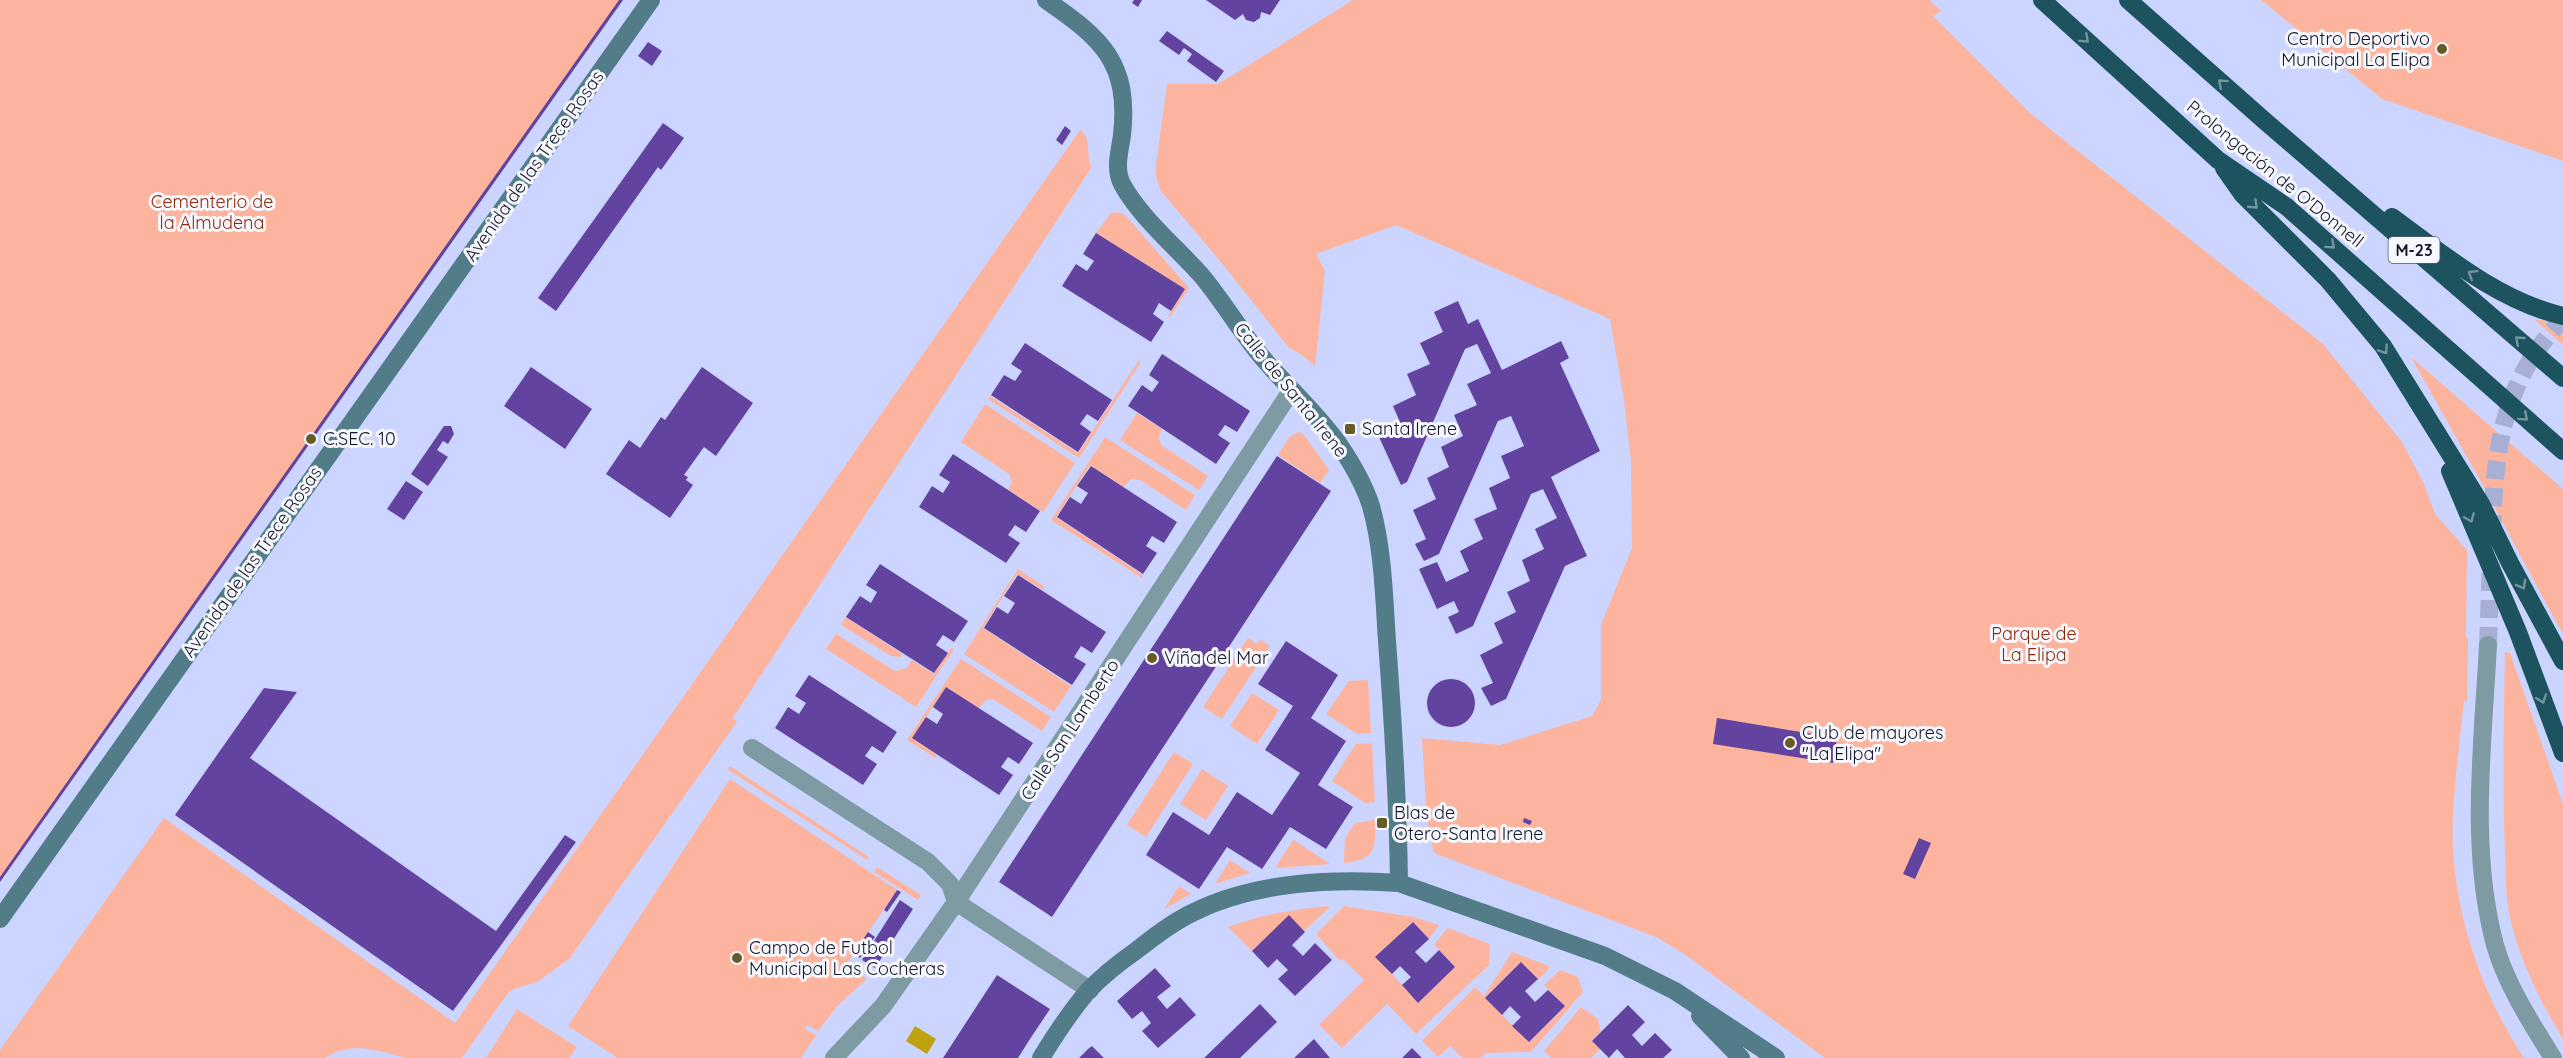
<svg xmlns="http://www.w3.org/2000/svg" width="2563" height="1058" font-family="Quicksand,sans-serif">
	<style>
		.green { fill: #fcb49f }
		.water { fill: #bfa20f }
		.building { fill: #6343a0 }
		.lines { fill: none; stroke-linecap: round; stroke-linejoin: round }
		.street-tunnel { stroke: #a7afd4; stroke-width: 18; stroke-dasharray: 18 9; stroke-linecap: butt }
		.street { stroke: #7e9aa2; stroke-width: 18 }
		.secondary { stroke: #517c88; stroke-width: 18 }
		.highway { stroke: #1d535f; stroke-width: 18 }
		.oneway { stroke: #74959e }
		.poi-dot { fill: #675b28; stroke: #f7f8fd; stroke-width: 2 }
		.labels { text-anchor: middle; stroke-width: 6; stroke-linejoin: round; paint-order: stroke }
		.shield { fill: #f7f8fd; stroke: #595b69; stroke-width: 1.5 }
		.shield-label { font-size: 16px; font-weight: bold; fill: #15182a }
		.poi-label { font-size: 18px; fill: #15182a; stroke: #f7f8fd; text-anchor: start }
		.street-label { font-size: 18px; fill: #15182a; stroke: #f7f8fd }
		.park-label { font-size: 18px; fill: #8e2a0b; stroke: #f7f8fd }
	</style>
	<rect width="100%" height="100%" fill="#ccd5ff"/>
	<!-- green -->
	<path class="green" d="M 0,0 L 622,0 L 0,882 Z
		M 1353,0 L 1930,0 L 1941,11 L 1933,16 L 2031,114 L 2323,344 L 2402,442 L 2424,484 L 2435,514 L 2467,550 L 2466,638 L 2468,638 L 2467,701 L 2464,701 C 2460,739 2455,777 2453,815 C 2449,900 2478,988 2524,1058 L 1825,1058 L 1683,953 L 1656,937 L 1434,853 L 1427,823 L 1422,738 L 1500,745 L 1592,716 L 1601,700 L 1601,625 L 1632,548 L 1631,462 L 1624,400 L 1610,319 L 1396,225 L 1316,254 L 1325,271 L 1315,366 L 1302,355 L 1289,348 L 1225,267 L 1160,190 L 1156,176 L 1156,165 L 1167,84 L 1218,84 Z
		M 2261,0 L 2563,0 L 2563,161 L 2382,99 Z
		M 1080,130 C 1092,138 1086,155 1091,168 L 733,718 L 737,722 L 569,959 L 537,982 L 516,988 L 508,993 L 462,1058 C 444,1058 422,1058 406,1058 C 377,1051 352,1040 325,1058 L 0,1058 L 0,1050 L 164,818 L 455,1023 Z
		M 1118,212 L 1125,215 L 1189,288 L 1170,317 L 1168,316 L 1184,289 L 1096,233 L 1111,213 Z
		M 2534,319 L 2563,324 L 2563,345 Z
		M 2411,357 L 2563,489 L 2563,633 L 2555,620 L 2480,480 Z
		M 1139,360 L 1141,362 L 1079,458 L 988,399 L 990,396 L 1078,453 Z
		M 985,404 L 1075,463 L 1043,512 L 1008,490 L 1012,482 L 1009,474 L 961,442 Z
		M 1137,413 L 1162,429 L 1159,437 L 1161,445 L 1208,476 L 1199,490 L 1120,440 Z
		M 1299,432 L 1304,435 L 1329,470 L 1320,483 L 1278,455 L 1290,436 Z
		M 1105,437 L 1195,495 L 1186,510 L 1140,480 L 1131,479 L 1124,487 L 1090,465 L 1056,517 L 1143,575 L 1142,578 L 1051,520 Z
		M 1018,569 L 1045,587 L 1043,590 L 1017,574 L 983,628 L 1071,686 L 1054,712 L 964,654 Z
		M 846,617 L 902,654 L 901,657 L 891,656 L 841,625 Z
		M 836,634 L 895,671 L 906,668 L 912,660 L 934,674 L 951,648 L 954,649 L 916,707 L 826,649 Z
		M 1248,638 L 1257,644 L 1260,639 L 1270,646 L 1222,719 L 1203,707 Z
		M 2505,652 L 2510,653 L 2563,804 L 2563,1039 C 2541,1003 2521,963 2511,922 C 2505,898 2506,873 2505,849 C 2502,784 2504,718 2505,652 Z
		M 961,659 L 1051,717 L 1042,731 L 993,699 L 986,700 L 979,708 L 946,687 L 912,738 L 937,755 L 935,758 L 907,740 Z
		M 1368,680 L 1371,733 L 1357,734 L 1326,714 L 1349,681 Z
		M 1252,693 L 1279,710 L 1257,744 L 1230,726 Z
		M 1372,743 L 1375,802 L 1365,803 L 1332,781 L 1356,744 Z
		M 1174,752 L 1193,764 L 1146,837 L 1127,825 Z
		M 730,766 L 869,857 L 867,860 L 727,769 Z
		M 1202,769 L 1228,786 L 1206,820 L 1180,804 Z
		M 730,779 L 897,890 L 846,965 L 867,979 L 839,1004 L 818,1031 L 807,1025 L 805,1029 L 816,1035 L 801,1058 L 618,1058 L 568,1026 Z
		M 1375,820 C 1376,848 1376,860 1344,863 L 1345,838 L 1355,823 Z
		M 1293,840 L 1294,840 L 1330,864 L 1275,868 Z
		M 1230,860 L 1250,873 L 1215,884 Z
		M 877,867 L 921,895 L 918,900 L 874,872 Z
		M 1179,886 L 1191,894 L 1164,909 Z
		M 1328,906 L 1329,908 L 1304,931 L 1289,916 L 1252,951 L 1228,927 C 1261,915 1293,909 1328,906 Z
		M 1344,906 L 1413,917 L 1439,925 L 1429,939 L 1412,922 L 1376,957 L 1418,1002 L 1455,967 L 1434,944 L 1448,928 L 1490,944 L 1489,965 L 1416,1034 L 1387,1004 L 1342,1048 L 1319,1025 L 1364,980 L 1343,959 L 1340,961 L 1316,934 Z
		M 1512,952 L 1549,966 L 1548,970 L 1538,979 L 1521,962 L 1485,998 L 1529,1042 L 1565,1006 L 1544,985 L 1560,970 L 1578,977 L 1583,992 L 1531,1052 L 1486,1053 L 1480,1058 L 1462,1058 L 1450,1046 L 1438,1057 L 1422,1041 L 1475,987 L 1484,996 Z
		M 1581,1007 L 1598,1019 L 1601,1032 L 1592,1041 L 1600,1049 L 1591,1058 L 1551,1058 L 1544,1051 Z
		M 517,1009 L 577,1047 L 569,1058 L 486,1058 Z"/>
	<!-- water -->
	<path class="water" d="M 915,1026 L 936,1039 L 927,1054 L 906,1041 Z"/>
	<!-- building -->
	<path class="building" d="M 619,0 L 623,0 L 0,882 L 0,877 Z
		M 1134,0 L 1142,0 L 1138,7 L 1132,3 Z
		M 1206,0 L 1280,0 L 1270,15 L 1261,12 L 1260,18 L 1254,22 L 1246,20 L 1243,14 L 1235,20 Z
		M 1167,31 L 1224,71 L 1216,82 L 1187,61 L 1192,54 L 1184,48 L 1179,55 L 1159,41 Z
		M 648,42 L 662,51 L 652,66 L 638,56 Z
		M 663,123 L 684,138 L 661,170 L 658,167 L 556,311 L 538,298 Z
		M 1065,126 L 1071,131 L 1062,145 L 1056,140 Z
		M 1096,233 L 1185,289 L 1171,311 L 1159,303 L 1153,314 L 1164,322 L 1151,342 L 1062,286 L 1076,264 L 1087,271 L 1094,261 L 1083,254 Z
		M 1458,301 L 1468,324 L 1478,319 L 1502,370 L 1561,341 L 1569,358 L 1560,363 L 1600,451 L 1551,477 L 1587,556 L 1565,566 L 1506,699 L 1491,706 L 1481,688 L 1493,683 L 1480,655 L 1503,643 L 1494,623 L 1516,612 L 1507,592 L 1530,581 L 1522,560 L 1544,549 L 1535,529 L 1557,518 L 1543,489 L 1531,494 L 1473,626 L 1456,634 L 1448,617 L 1459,612 L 1454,601 L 1437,609 L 1419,569 L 1437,562 L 1446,582 L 1469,571 L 1460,551 L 1483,539 L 1474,519 L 1497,509 L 1489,488 L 1510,478 L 1501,456 L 1524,446 L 1511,416 L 1498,421 L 1439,554 L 1424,561 L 1415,544 L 1426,539 L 1413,510 L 1436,499 L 1427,478 L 1449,467 L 1441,447 L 1463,436 L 1454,415 L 1477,405 L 1467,384 L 1491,373 L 1477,344 L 1465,349 L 1407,482 L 1401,485 L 1379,437 L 1402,427 L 1393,406 L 1416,395 L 1407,374 L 1430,364 L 1420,343 L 1443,332 L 1434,312 Z
		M 1025,343 L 1112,400 L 1098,421 L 1087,414 L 1080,424 L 1091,432 L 1078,452 L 991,395 L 1004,375 L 1015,381 L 1022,371 L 1011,364 Z
		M 1162,354 L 1250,411 L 1237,432 L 1225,425 L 1218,435 L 1230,443 L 1216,464 L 1128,406 L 1142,385 L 1152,392 L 1159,382 L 1149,375 Z
		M 531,367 L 592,409 L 565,449 L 504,406 Z
		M 702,367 L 753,403 L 716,456 L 704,447 L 684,475 L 688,477 L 686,480 L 693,485 L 670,518 L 606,474 L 629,440 L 640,448 L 661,417 L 665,420 Z
		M 444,426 L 451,426 L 454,434 L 448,444 L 443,441 L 437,450 L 448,457 L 428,486 L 411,474 Z
		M 953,454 L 1040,511 L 1026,532 L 1015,525 L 1008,535 L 1020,543 L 1006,563 L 919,507 L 932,486 L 943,493 L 950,482 L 939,475 Z
		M 1277,456 L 1331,491 L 1052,917 L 999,882 Z
		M 1091,466 L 1177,522 L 1164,543 L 1152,536 L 1146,546 L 1157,553 L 1143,574 L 1057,517 L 1070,497 L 1081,504 L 1088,493 L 1077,486 Z
		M 406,481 L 423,492 L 404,520 L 387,509 Z
		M 880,564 L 968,621 L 954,642 L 943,635 L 936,645 L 948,653 L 934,673 L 846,617 L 860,596 L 871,603 L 877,592 L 866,585 Z
		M 1018,575 L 1106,632 L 1092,653 L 1081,646 L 1074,657 L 1086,664 L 1072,685 L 984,628 L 997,607 L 1008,614 L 1015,603 L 1004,596 Z
		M 1286,641 L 1338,675 L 1311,718 L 1346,741 L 1318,785 L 1353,807 L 1326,849 L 1290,827 L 1262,869 L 1227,847 L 1199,889 L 1146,855 L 1173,812 L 1209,835 L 1237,792 L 1272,815 L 1300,773 L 1265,750 L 1293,706 L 1258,684 Z
		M 809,675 L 897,732 L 883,753 L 872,746 L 865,756 L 877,764 L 863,785 L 775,728 L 788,707 L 799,714 L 806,703 L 795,696 Z
		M1427 703a24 24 0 1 1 48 0a24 24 0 1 1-48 0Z
		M 946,687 L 1033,743 L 1019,764 L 1008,757 L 1001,767 L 1013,775 L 999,795 L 912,738 L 926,717 L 937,724 L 943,714 L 933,707 Z
		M 264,688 L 297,692 L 250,758 L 496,931 L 565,835 L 576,842 L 453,1011 L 175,815 Z
		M 1717,718 L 1837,738 L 1833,763 L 1713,744 Z
		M 1524,818 L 1532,821 L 1530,825 L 1523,822 Z
		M 1919,838 L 1931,843 L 1915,879 L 1903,874 Z
		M 897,890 L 901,892 L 887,912 L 884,910 Z
		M 900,900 L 913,909 L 875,968 L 862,960 Z
		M 1289,915 L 1305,932 L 1292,945 L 1303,956 L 1315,943 L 1332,960 L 1295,996 L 1278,979 L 1288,970 L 1277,959 L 1268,968 L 1252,951 Z
		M 1413,922 L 1429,939 L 1415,952 L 1426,963 L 1439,950 L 1455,967 L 1418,1003 L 1402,985 L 1411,977 L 1400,966 L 1392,974 L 1375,957 Z
		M 868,932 L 875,937 L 860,958 L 854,953 Z
		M 1521,962 L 1538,979 L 1525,991 L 1535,1002 L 1548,990 L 1565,1006 L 1529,1042 L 1512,1026 L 1521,1017 L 1510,1006 L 1502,1015 L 1485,998 Z
		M 1155,968 L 1171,986 L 1157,997 L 1167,1009 L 1180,997 L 1196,1015 L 1158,1048 L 1142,1031 L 1151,1023 L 1142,1011 L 1132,1019 L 1117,1001 Z
		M 997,975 L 1050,1009 L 1030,1039 L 1018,1058 L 943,1058 Z
		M 1260,1004 L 1277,1022 L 1240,1058 L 1204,1058 Z
		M 1628,1005 L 1645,1022 L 1632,1035 L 1642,1046 L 1655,1033 L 1672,1050 L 1663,1058 L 1625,1058 L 1617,1049 L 1609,1058 L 1592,1041 Z
		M 1314,1039 L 1330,1058 L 1294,1058 Z
		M 1092,1046 L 1104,1058 L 1079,1058 L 1088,1049 Z
		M 1412,1048 L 1422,1058 L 1402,1058 Z"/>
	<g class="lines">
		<!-- street-tunnel -->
		<path class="street-tunnel" d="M 2492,533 C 2495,449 2501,383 2563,319
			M 2488,645 L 2491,563"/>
		<!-- street -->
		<path class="street" d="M 2488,645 C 2483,743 2469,848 2495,945 C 2506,984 2531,1023 2553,1058
			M 752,748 L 928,862 L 950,884 L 956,902 L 1090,990
			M 834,1058 L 883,1006 L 956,902 L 1291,391"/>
		<!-- secondary -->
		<path class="secondary" d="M 1046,0 C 1101,38 1130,62 1122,135 C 1120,151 1114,168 1122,184 C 1140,217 1176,247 1201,275 C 1223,301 1240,331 1261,356 C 1286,386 1316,412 1338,443 C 1351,462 1364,484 1371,506 C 1383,549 1384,596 1387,641 C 1393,721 1398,802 1399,883
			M 0,919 L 651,0
			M 1700,1016 L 1741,1058
			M 1041,1058 C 1055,1035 1070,1012 1088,991 C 1102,976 1120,962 1137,950 C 1155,936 1173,922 1194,912 C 1254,882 1333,878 1399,883 L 1605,956 L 1675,991 L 1776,1058"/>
		<!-- highway -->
		<path class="highway" d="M 2042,0 L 2218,160 L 2287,207 L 2563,451
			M 2128,0 L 2266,122 L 2563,378
			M 2224,168 L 2243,195 L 2328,280 L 2383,346 L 2481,504 L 2510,563 L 2563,661
			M 2392,217 C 2444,255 2499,301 2563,316
			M 2450,471 L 2518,632 L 2563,753"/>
	</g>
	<!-- one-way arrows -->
	<defs><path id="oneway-chevron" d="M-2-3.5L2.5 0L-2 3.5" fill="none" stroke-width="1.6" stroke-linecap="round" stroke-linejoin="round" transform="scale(1.5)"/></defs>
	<g class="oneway">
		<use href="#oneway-chevron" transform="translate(2085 39) rotate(42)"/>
		<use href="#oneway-chevron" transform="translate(2222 83) rotate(-138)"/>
		<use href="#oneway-chevron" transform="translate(2254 205) rotate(44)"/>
		<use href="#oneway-chevron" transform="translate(2331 245) rotate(42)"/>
		<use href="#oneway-chevron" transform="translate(2472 274) rotate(-148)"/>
		<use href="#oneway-chevron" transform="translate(2519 340) rotate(-139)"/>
		<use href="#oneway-chevron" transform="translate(2384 350) rotate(56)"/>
		<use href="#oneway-chevron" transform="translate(2524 417) rotate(42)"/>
		<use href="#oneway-chevron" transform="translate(2470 518) rotate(67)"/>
		<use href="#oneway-chevron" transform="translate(2522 585) rotate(61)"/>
		<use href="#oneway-chevron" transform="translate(2542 699) rotate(70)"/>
	</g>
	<!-- markers -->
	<g class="poi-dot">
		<circle cx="2442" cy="49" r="6"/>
		<rect x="1344" y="423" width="12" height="12" rx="3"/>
		<circle cx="311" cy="439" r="6"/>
		<circle cx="1152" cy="658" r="6"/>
		<circle cx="1790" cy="743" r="6"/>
		<rect x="1376" y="817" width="12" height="12" rx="3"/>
		<circle cx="737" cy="958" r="6"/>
	</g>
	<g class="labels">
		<!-- shield labels -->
		<rect class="shield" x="2388.5" y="237" width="51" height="26" rx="4.5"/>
		<g class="shield-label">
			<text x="2414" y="256">M-23</text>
		</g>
		<!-- poi labels -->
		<g class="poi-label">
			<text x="2430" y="45" text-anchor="end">Centro Deportivo<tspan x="2430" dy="21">Municipal La Elipa</tspan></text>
			<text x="1362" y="435">Santa Irene</text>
			<text x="323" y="445">C.SEC. 10</text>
			<text x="1164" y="664">Viña del Mar</text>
			<text x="1802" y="739">Club de mayores<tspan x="1802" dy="21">"La Elipa"</tspan></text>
			<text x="1394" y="819">Blas de<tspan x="1394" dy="21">Otero-Santa Irene</tspan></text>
			<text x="749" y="954">Campo de Futbol<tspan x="749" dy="21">Municipal Las Cocheras</tspan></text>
		</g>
		<!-- street labels -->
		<g class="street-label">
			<text transform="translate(534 166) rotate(-55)" y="6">Avenida de las Trece Rosas</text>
			<text transform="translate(2275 174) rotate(39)" y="6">Prolongación de O'Donnell</text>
			<text transform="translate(1291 390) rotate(51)" y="6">Calle de Santa Irene</text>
			<text transform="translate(252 562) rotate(-55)" y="6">Avenida de las Trece Rosas</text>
			<text transform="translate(1070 730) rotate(-57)" y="6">Calle San Lamberto</text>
		</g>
		<!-- park labels -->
		<g class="park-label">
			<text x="212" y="208">Cementerio de<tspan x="212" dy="21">la Almudena</tspan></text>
			<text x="2034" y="640">Parque de<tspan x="2034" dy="21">La Elipa</tspan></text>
		</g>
	</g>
</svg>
